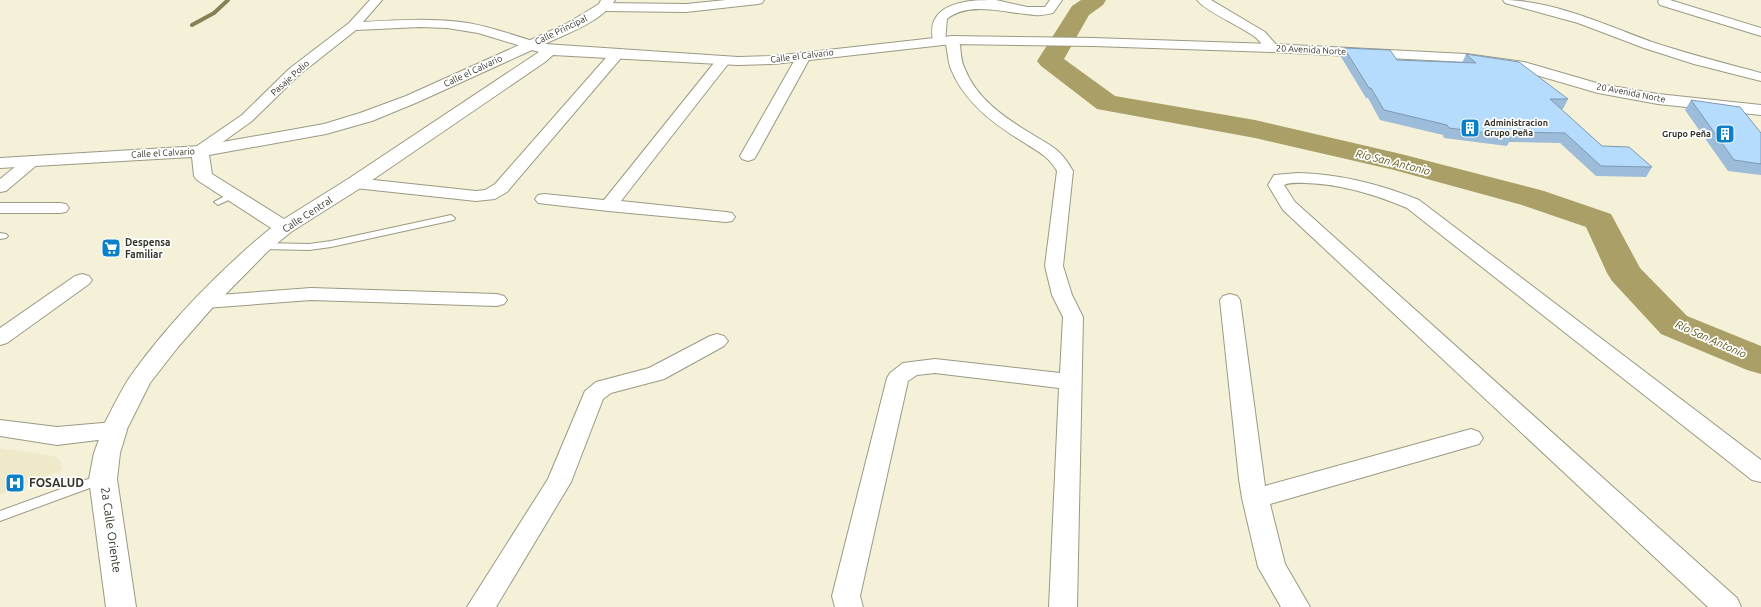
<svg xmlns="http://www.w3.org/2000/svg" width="1761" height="607" font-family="Ubuntu,sans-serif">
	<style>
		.built { fill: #eee9c9 }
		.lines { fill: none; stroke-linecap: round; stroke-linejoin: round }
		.stream { stroke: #878055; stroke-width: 4 }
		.river { fill: #aaa067; fill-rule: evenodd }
		.service-casing { stroke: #9c9982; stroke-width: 2 }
		.minor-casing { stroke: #9c9982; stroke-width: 2 }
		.tertiary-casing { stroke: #9c9982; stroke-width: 2 }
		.secondary-casing { stroke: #9c9982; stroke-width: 2 }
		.service { fill: #fff; fill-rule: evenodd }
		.minor { fill: #fff; fill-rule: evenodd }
		.tertiary { fill: #fff; fill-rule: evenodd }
		.secondary { fill: #fff; fill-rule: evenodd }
		.wall { fill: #9cbcda }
		.building { fill: #b5dbfd; stroke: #7f99b1 }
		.labels { text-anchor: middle; stroke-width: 3.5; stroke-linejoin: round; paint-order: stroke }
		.far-street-label { font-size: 9px; fill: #35342a; stroke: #fff }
		.far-poi-label { font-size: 9px; font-weight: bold; fill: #35342a; stroke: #fff; text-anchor: start }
		.street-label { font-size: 10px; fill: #35342a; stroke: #fff }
		.poi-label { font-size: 10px; font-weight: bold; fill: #35342a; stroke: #fff; text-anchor: start }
		.water-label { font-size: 11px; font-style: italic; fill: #625713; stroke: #fff }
		.near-poi-label { font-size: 12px; font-weight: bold; fill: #35342a; stroke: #fff; text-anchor: start }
		.near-street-label { font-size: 12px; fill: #35342a; stroke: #fff }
	</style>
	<rect width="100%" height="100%" fill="#f5f1d9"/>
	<!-- built -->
	<path class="built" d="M 0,448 L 54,456 L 60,460 L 62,470 L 0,495 Z"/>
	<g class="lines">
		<!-- stream -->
		<path class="stream" d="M 192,25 L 214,13 L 228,0"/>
		<!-- river -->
		<path class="river" d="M 1081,0 L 1106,0 L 1103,5 L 1089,15 L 1064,59 L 1115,96 L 1255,120 L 1401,154 L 1544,191 L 1611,214 L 1640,268 L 1687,316 L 1761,346 L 1761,374 L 1747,370 L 1661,334 L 1612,281 L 1607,273 L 1586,227 L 1522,205 L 1394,170 L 1255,138 L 1097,109 L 1041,66 L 1037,61 L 1072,6 Z"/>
		<defs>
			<path id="service" d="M 234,191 L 237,192 L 238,194 L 237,196 L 218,205 L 214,202 Z
				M 451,215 L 455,218 L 454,220 L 331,247 L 309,250 L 262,249 L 257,246 L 262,243 L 309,244 L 331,241 Z
				M 0,233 L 6,234 L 8,236 L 6,238 L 0,239 Z
				M 102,474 L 106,476 L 108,479 L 106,482 L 0,521 L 0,511 Z"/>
			<path id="minor" d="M 370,0 L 382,0 L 363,22 C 398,20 433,18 468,23 C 491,27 513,35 536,42 L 538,45 L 536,48 L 531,49 L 478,33 L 447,28 L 420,27 L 356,30 L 299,75 L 252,121 L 206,154 L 200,156 L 194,154 L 192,151 L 194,148 L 242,115 L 289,69 L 349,23 Z
				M 726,0 L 764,0 L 762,3 L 758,4 L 686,12 L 604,11 L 600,10 L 598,7 L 600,4 L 604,3 L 686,4 Z
				M 996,0 L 1027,7 L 1045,7 L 1050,0 L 1062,0 L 1053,13 C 1047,14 1041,16 1035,15 C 1010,14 969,0 947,19 L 945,41 L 944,44 L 934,44 L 933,41 C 932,34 931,25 935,19 C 945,0 977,0 996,0 Z
				M 1197,0 L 1211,0 L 1265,32 L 1279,48 L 1277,51 C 1265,54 1263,43 1255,37 C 1242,27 1205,11 1197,0 Z
				M 1503,0 C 1552,0 1606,25 1652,42 C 1688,54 1724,63 1761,73 L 1761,81 L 1694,64 L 1644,48 L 1578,23 L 1505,3 Z
				M 1659,0 L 1670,0 L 1761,28 L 1761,36 L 1660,5 L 1658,2 Z
				M 953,41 L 958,42 L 960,45 C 961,53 961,62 965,69 C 976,98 1005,118 1030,133 C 1051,146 1060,148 1073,171 L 1063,266 L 1072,295 L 1083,317 L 1077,607 L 1049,607 L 1059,388 L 935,373 L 917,375 L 908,381 L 860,596 L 863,607 L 835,607 L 832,596 L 887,378 L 890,373 L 903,363 L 935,359 L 1060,373 L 1063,317 L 1052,295 L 1045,266 L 1057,171 C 1048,155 1035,150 1020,140 C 992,123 963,100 951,69 C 948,62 948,53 946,45 L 948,42 Z
				M 616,51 L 621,52 L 623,55 L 621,58 L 507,192 L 495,199 L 476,201 L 355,188 L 349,187 L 347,183 L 349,179 L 355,178 L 476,191 L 485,190 L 495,184 L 611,52 Z
				M 804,52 L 809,53 L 811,56 L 756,156 L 754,159 L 748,161 L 742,159 L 740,156 L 797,56 L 799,53 Z
				M 723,57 L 728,58 L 730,61 L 728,64 L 621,201 L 726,212 L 732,213 L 735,217 L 732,221 L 726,222 L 608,211 L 538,203 L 535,199 L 538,195 L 544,194 L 604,200 L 718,58 Z
				M 32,156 L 38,158 L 40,161 L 38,164 L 6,191 L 0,192 L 0,179 L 26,158 Z
				M 1298,173 C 1340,174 1380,184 1419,200 L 1761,460 L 1761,482 L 1752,480 L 1407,208 C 1374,194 1341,184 1305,183 C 1299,183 1290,182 1284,185 L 1295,202 L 1737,598 L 1741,607 L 1708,607 L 1283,210 L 1268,185 L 1274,175 Z
				M 0,203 L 60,203 L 66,204 L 69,208 L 66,212 L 60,213 L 0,213 Z
				M 82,274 L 89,276 L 92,280 L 89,284 L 7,343 L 0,345 L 0,328 L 75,276 Z
				M 311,288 L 497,294 L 504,296 L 507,300 L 504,304 L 497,306 L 311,300 L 205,308 L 198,306 L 195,302 L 198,298 L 205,296 Z
				M 1230,294 L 1237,296 L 1240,300 L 1265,486 L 1471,429 L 1479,432 L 1483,438 L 1479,444 L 1270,504 L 1285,564 L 1310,607 L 1281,607 L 1258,567 L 1242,498 L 1239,479 L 1220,300 L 1223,296 Z
				M 717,334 L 724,336 L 728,341 L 724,346 L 664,379 L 611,393 L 603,399 L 571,482 L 496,607 L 467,607 L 548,479 L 585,391 L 596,382 L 649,368 L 710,336 Z
				M 0,420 L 57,427 L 114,422 L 122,424 L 126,430 L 122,436 L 114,438 L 57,445 L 0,436 Z"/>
			<path id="tertiary" d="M 601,0 L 615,0 C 603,21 566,34 545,44 L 738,57 L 774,56 L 952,36 L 1093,38 L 1272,44 L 1466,54 L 1524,62 L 1600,84 L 1658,94 L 1761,105 L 1761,115 L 1658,104 L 1598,93 L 1522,71 L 1466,62 L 1272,52 L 1093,46 L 952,44 L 774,64 L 738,65 L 553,55 L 545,62 L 362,187 L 291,232 L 269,250 L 213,307 L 178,347 L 150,383 L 123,437 L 114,439 L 105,437 L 101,430 C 111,412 120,391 132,374 C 170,321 221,269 271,228 L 197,180 L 194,176 L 192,157 L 0,168 L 0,158 L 200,146 L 324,124 L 360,113 L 406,96 L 566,24 L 599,4 ZM 532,50 L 539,52 L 348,179 L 284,219 L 212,174 L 209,155 L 326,134 L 372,121 L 418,102 Z"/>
			<path id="secondary" d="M 114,421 L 123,423 L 127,430 L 120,453 L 117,479 L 136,607 L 106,607 L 89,479 L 94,453 L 105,423 Z"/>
		</defs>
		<!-- service casing -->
		<use href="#service" class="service-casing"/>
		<!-- minor casing -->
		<use href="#minor" class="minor-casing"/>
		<!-- tertiary casing -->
		<use href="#tertiary" class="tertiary-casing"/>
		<!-- secondary casing -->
		<use href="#secondary" class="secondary-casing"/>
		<!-- service -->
		<use href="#service" class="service"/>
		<!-- minor -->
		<use href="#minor" class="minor"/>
		<!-- tertiary -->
		<use href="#tertiary" class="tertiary"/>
		<!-- secondary -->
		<use href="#secondary" class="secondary"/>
	</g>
	<!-- wall -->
	<path class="wall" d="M 1344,48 L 1397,60 L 1462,63 L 1466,54 L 1568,99 L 1563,109 L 1561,109 L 1602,146 L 1652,167 L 1646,177 L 1596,176 L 1560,143 L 1509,142 L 1507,146 L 1444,138 L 1443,135 L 1380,120 L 1368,98 L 1366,98 L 1341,57 Z
		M 1691,100 L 1761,133 L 1761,175 L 1728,171 L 1685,110 Z"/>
	<!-- building -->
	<path class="building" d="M 1344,48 L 1390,50 L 1397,60 L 1476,63 L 1466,54 L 1519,62 L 1568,99 L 1550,99 L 1602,146 L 1629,147 L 1652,167 L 1601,166 L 1565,133 L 1510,132 L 1512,136 L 1449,128 L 1447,125 L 1384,110 L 1371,88 L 1369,88 Z
		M 1691,100 L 1740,107 L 1761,133 L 1761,164 L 1734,160 Z"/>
	<!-- icons -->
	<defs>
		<symbol id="building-square" viewBox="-11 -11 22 22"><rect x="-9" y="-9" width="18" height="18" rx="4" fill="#0a80c9" stroke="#fff"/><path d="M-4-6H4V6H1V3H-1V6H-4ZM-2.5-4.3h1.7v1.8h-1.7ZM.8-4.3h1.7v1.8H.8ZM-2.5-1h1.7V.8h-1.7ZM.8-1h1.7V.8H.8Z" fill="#fff"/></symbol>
		<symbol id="supermarket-square" viewBox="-11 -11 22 22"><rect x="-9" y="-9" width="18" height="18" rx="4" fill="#0a80c9" stroke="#fff"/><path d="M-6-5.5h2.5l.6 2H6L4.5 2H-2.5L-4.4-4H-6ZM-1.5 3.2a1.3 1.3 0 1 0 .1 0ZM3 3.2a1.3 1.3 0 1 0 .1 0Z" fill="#fff"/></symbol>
		<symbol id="hospital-square" viewBox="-11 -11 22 22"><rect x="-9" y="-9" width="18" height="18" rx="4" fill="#0a80c9" stroke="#fff"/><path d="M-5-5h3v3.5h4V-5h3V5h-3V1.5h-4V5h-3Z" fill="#fff"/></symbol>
	</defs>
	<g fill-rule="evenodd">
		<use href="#building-square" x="1459" y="117" width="22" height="22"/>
		<use href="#building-square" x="1714" y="123" width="22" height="22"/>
		<use href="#supermarket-square" x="100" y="237" width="22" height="22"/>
		<use href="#hospital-square" x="4" y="472" width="22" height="22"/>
	</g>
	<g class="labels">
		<!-- far-street labels -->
		<g class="far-street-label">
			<text transform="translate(561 30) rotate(-26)" y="3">Calle Principal</text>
			<text transform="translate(1311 50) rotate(3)" y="3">20 Avenida Norte</text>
			<text transform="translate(802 56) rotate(-7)" y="3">Calle el Calvario</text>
			<text transform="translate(473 71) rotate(-25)" y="3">Calle el Calvario</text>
			<text transform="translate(290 78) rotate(-42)" y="3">Pasaje Polio</text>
			<text transform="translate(1631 93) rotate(11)" y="3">20 Avenida Norte</text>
			<text transform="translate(163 153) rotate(-3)" y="3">Calle el Calvario</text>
		</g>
		<!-- far-poi labels -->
		<g class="far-poi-label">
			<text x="1484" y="126">Administracion<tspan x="1484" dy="10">Grupo Peña</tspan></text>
			<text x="1711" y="137" text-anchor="end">Grupo Peña</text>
		</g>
		<!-- street labels -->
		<g class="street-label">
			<text transform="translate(307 214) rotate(-33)" y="4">Calle Central</text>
		</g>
		<!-- poi labels -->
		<g class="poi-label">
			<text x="125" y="246">Despensa<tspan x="125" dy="12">Familiar</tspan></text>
		</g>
		<!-- water labels -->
		<g class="water-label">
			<text transform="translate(1393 162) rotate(14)" y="4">Río San Antonio</text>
			<text transform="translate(1711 339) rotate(24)" y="4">Río San Antonio</text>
		</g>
		<!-- near-poi labels -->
		<g class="near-poi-label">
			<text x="29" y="487">FOSALUD</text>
		</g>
		<!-- near-street labels -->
		<g class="near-street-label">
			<text transform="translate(111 530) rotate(82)" y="4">2a Calle Oriente</text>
		</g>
	</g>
</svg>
